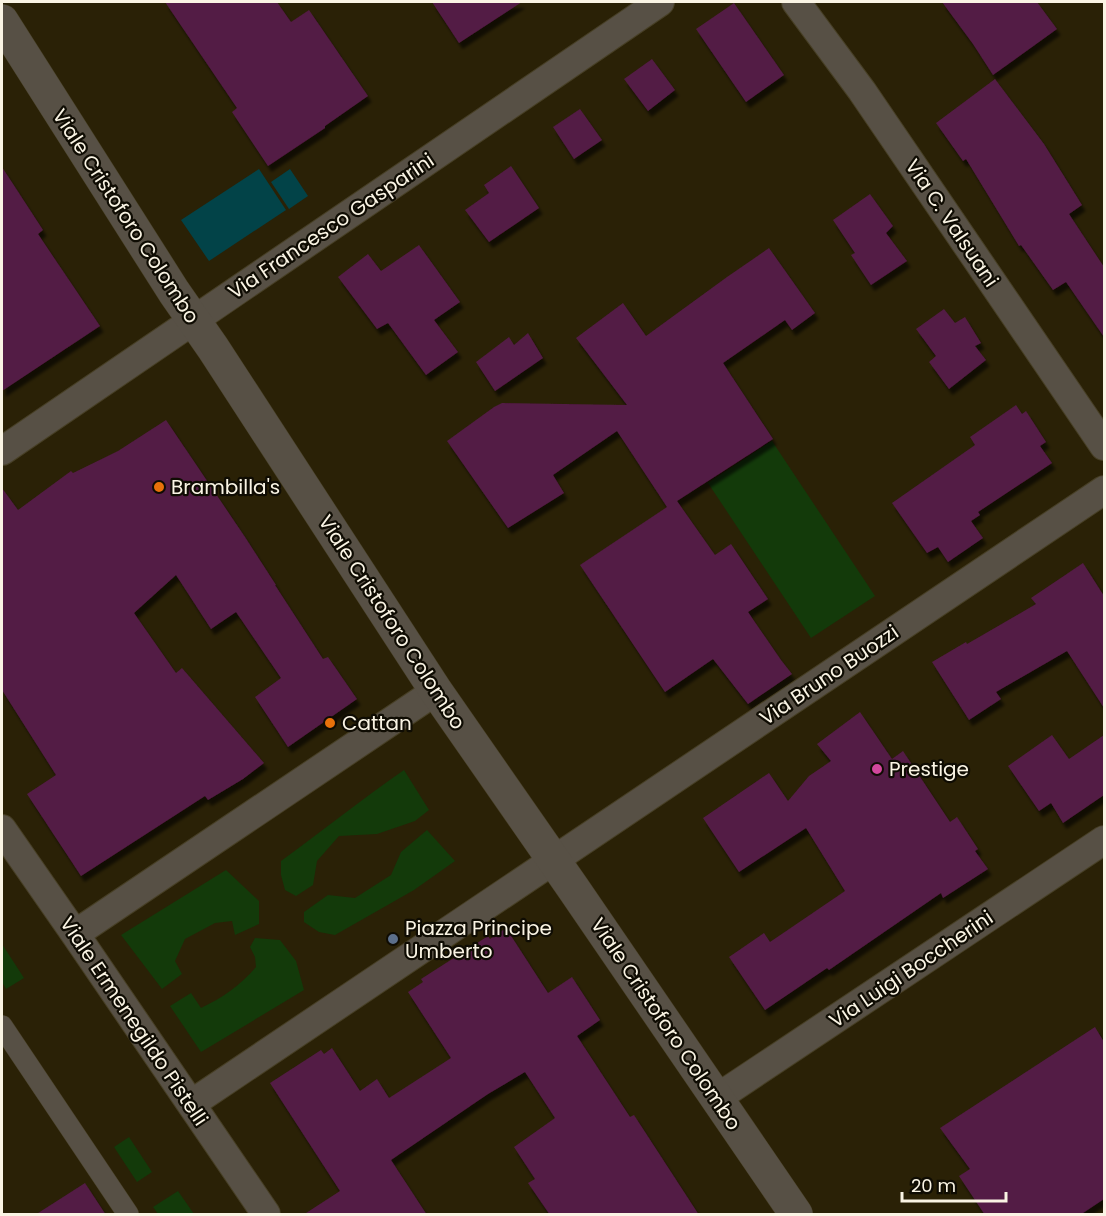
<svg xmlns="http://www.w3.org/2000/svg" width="1106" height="1216" font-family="Poppins,sans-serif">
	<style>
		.green { fill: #133a0a }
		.water { fill: #024348 }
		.building { fill: #521b44; filter: url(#shadow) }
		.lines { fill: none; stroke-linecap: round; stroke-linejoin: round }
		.pedestrian-casing { stroke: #473f25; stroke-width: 22 }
		.minor-casing { stroke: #473f25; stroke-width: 30 }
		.tertiary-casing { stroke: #473f25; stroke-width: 34 }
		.pedestrian { stroke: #575045; stroke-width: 21 }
		.minor { stroke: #575045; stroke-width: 28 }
		.tertiary { stroke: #575045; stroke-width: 33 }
		.food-dot { fill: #e8710a; stroke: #0f0c03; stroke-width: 2 }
		.hotel-dot { fill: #d1479c; stroke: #0f0c03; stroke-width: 2 }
		.service-dot { fill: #5c6f8a; stroke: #0f0c03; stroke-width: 2 }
		.labels { text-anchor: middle; stroke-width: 4.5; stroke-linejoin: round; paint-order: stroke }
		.street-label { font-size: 20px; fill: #faf4e4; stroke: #0f0c03 }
		.poi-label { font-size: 20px; fill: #faf4e4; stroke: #0f0c03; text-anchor: start }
	</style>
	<defs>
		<filter id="shadow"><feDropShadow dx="3.5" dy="6" stdDeviation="1.5" flood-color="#0009"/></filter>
	</defs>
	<rect width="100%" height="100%" fill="#2a2106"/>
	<!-- green -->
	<path class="green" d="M 772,441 L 875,596 L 811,638 L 708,483 Z
		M 404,770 L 429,810 L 415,821 L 377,834 L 339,836 L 317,861 L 313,885 L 296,896 L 285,890 L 281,875 L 281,861 C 322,831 362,799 404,770 Z
		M 427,830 L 455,861 L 414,890 L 335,935 L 319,932 L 304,922 L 304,912 L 328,895 L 355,898 L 391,875 L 401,852 Z
		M 226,870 L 259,901 L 259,924 L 235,935 L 232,921 L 215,923 L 185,939 L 175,961 L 182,974 L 162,989 L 121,935 Z
		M 255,938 L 280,940 L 296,961 L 304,990 L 201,1052 L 170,1006 L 191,993 L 201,1008 C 222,998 241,985 256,967 L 255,957 L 250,947 Z
		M 2,944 L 24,978 L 6,989 L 2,982 Z
		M 129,1137 L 152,1172 L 137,1182 L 114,1147 Z
		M 178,1191 L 194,1214 L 158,1214 L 153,1207 Z"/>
	<!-- water -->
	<path class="water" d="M 259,169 L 286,210 L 209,261 L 181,220 Z
		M 290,169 L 308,196 L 289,209 L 271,182 Z"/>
	<!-- building -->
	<path class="building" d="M 165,2 L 277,2 L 291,22 L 309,10 L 368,96 L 325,126 L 325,128 L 268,166 L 232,112 L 237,108 Z
		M 432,2 L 522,2 L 459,43 Z
		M 942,2 L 1037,2 L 1057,29 L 993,75 L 973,44 Z
		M 734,3 L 784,75 L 746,102 L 696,29 Z
		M 652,59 L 675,90 L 648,111 L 624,79 Z
		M 995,79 L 1044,144 L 1082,205 L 1069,214 L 1104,267 L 1104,337 L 1066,282 L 1053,290 L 1021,245 L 1019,246 L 966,159 L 963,161 L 936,123 Z
		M 580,109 L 602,140 L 574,159 L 553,127 Z
		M 511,166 L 539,208 L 489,242 L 465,210 L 489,193 L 484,185 Z
		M 2,167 L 43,230 L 38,234 L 100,326 L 2,391 Z
		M 870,194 L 893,226 L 886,233 L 907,261 L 871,285 L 851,255 L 855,253 L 833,220 Z
		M 419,245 L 460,302 L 434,320 L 458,352 L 426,375 L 388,323 L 377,329 L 338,277 L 368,254 L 381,271 Z
		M 769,248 L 815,313 L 792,330 L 785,320 L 723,363 L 773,439 L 677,501 L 715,555 L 731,544 L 768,599 L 748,612 L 781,660 L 792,674 L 748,704 L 713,659 L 665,692 L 580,565 L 667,507 L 617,431 L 553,475 L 564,493 L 508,528 L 447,441 L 494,407 L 502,403 L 627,405 L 576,338 L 623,303 L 646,336 L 727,277 Z
		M 944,309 L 955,323 L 965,317 L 981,343 L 975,346 L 986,360 L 949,389 L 929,362 L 936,356 L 916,329 Z
		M 528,333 L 543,358 L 495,391 L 476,362 L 509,337 L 514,345 Z
		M 1016,405 L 1022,414 L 1026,411 L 1046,442 L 1040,446 L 1052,463 L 978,512 L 980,515 L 971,521 L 983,538 L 948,562 L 938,547 L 927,553 L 892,503 L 975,445 L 970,437 Z
		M 166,420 L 245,537 L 276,585 L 275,585 L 323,659 L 328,657 L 357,699 L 288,747 L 255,697 L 281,678 L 236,612 L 211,629 L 176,575 L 134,613 L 176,673 L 182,668 L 264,763 L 243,779 L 208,800 L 205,796 L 81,876 L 27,794 L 56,775 L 2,690 L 2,488 L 18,510 L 71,471 L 73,473 L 118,451 Z
		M 1083,563 L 1104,596 L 1104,708 L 1067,651 L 996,692 L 1001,699 L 969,720 L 932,662 L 966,642 L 967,644 L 1036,604 L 1031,598 Z
		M 860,712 L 892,759 L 903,751 L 950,822 L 957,817 L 978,849 L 975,851 L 988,869 L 943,898 L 941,893 L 829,970 L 827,968 L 765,1010 L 729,957 L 764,933 L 770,942 L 845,891 L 806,828 L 739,872 L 703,818 L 769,773 L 788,801 L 809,776 L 831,761 L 817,744 Z
		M 1052,735 L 1069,759 L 1104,735 L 1104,795 L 1063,823 L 1051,803 L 1039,811 L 1008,766 Z
		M 506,928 L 548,993 L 572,977 L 600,1020 L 577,1036 L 630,1117 L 634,1115 L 699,1215 L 550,1215 L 528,1183 L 535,1179 L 514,1147 L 555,1118 L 525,1072 L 488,1094 L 391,1160 L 427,1215 L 303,1215 L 340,1191 L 270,1083 L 321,1050 L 324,1054 L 332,1048 L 360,1091 L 377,1079 L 389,1098 L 451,1058 L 408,992 L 423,982 L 421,979 L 488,936 L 490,939 Z
		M 1095,1027 L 1104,1042 L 1104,1199 L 1080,1215 L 985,1215 L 959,1176 L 970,1169 L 940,1128 Z
		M 85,1183 L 106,1215 L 35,1215 Z"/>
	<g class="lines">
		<defs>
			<path id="pedestrian" d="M 2,1026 L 128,1214"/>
			<path id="minor" d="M 796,2 L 862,91 L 1104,446
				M 2,451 L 660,2
				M 2,829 L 75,934 L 266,1214
				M 75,934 L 436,691
				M 717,1098 L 1104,840
				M 191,1104 L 1104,490"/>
			<path id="tertiary" d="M 2,21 L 174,292 L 213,348 L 436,691 L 573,888 L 796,1214"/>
		</defs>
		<!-- pedestrian casing -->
		<use href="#pedestrian" class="pedestrian-casing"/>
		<!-- minor casing -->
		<use href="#minor" class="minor-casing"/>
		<!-- tertiary casing -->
		<use href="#tertiary" class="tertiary-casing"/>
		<!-- pedestrian -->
		<use href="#pedestrian" class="pedestrian"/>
		<!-- minor -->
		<use href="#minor" class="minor"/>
		<!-- tertiary -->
		<use href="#tertiary" class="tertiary"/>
	</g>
	<!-- markers -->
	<g class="food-dot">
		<circle cx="159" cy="487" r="6"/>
		<circle cx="330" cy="723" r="6"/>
	</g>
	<circle class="hotel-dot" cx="877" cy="769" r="6"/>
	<circle class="service-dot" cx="393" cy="939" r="6"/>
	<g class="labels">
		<!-- street labels -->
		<g class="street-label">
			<text transform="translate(126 216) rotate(57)" y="7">Viale Cristoforo Colombo</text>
			<text transform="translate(952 223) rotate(56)" y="7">Via C. Valsuani</text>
			<text transform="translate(331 226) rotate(-34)" y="7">Via Francesco Gasparini</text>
			<text transform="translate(392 622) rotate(57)" y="7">Viale Cristoforo Colombo</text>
			<text transform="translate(829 675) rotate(-34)" y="7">Via Bruno Buozzi</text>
			<text transform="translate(911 969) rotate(-34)" y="7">Via Luigi Boccherini</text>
			<text transform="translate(134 1021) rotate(56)" y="7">Viale Ermenegildo Pistelli</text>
			<text transform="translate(666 1024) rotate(56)" y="7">Viale Cristoforo Colombo</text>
		</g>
		<!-- poi labels -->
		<g class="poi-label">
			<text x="171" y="494">Brambilla's</text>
			<text x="342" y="730">Cattan</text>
			<text x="889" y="776">Prestige</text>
			<text x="405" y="935">Piazza Principe<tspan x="405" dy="23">Umberto</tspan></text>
		</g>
	</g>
	<!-- border -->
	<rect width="1106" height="1216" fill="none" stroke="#faf4e4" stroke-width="6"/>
	<!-- scale -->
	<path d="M902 1192v9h104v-9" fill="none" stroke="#faf4e4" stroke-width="3"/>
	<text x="911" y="1192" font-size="18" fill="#faf4e4" stroke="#0f0c03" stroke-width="4.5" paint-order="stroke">20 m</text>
</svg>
